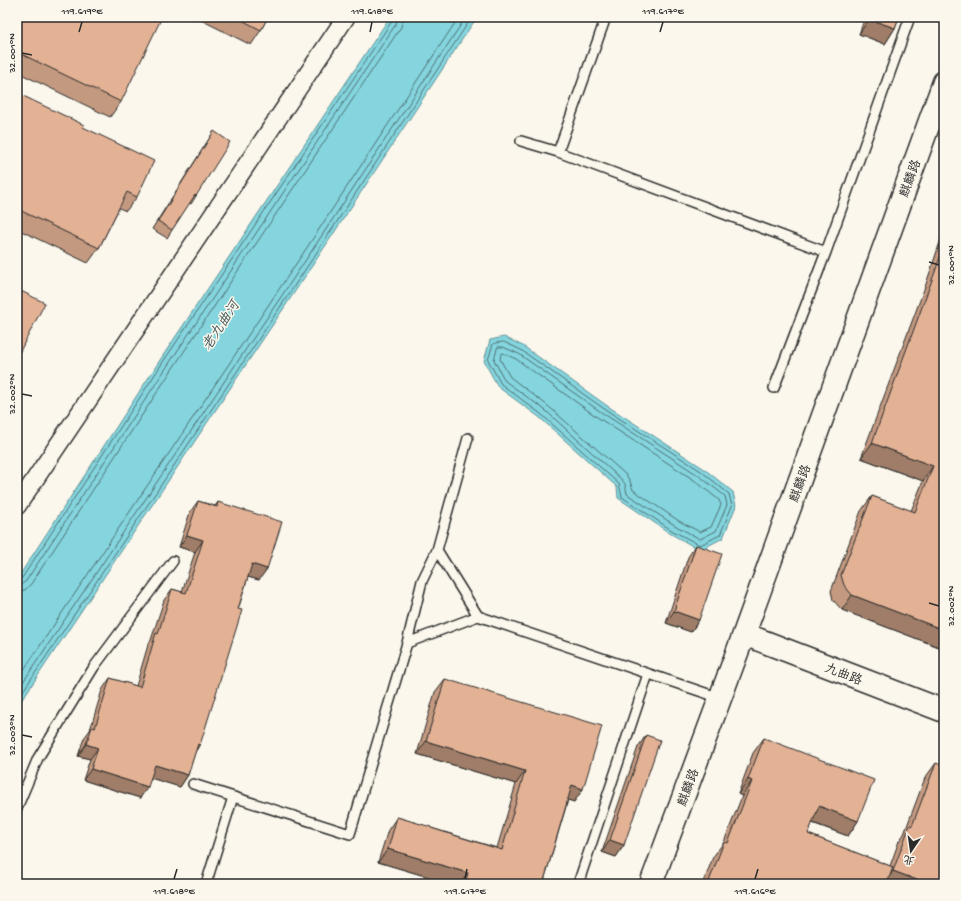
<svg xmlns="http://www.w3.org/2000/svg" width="961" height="901" font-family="'Gochi Hand','LXGW WenKai TC',sans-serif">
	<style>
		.water { fill: #84d5de; stroke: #609196 }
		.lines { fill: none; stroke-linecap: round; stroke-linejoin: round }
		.shore { stroke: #4f6f73; stroke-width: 1 }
		.service-casing { stroke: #2b2b2b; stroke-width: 12 }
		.minor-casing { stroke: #2b2b2b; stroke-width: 20 }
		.tertiary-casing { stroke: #2b2b2b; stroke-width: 25 }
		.service { stroke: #fbf7ec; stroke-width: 9 }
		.minor { stroke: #fbf7ec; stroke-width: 17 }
		.tertiary { stroke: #fbf7ec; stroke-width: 22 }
		.wall { fill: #c39980; stroke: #2b2b2b }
		.shaded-wall { fill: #9f7d68; stroke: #2b2b2b }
		.building { fill: #e3b295; stroke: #2b2b2b }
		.ticks { fill: none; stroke: #2b2b2b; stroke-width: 1.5 }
		.labels { text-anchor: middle; stroke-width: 3; stroke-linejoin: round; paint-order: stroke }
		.street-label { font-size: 13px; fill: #2b2b2b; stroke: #fbf7ec }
		.water-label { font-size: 14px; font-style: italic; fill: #415658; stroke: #fbf7ec }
		.neatline { fill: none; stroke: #2b2b2b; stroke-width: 1.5 }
		.ticks-label { font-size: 10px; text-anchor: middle; fill: #2b2b2b }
	</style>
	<rect width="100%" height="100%" fill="#fbf7ec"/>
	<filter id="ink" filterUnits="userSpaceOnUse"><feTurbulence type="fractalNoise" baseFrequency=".025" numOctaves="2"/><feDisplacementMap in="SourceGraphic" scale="8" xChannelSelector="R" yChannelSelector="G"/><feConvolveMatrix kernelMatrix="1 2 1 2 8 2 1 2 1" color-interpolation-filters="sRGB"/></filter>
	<g filter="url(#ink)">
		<!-- water -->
		<path class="water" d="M 390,17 L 477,17 L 318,257 L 17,707 L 17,579 L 162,357 Z
			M 504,337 L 523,346 L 606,405 L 703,468 L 733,492 L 736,506 L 723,538 L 700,550 L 671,534 L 618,498 L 617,487 L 539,417 L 498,387 L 484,361 L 490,340 Z"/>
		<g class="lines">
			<!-- shore -->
			<path class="shore" d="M 504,342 L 521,350 L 603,408 L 701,471 L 729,494 L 732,506 L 720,535 L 700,545 L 673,531 L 622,497 L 619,484 L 541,414 L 501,384 L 488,360 L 493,344 Z
				M 498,347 L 503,347 L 519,354 L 601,412 L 698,475 L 725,496 L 727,505 L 716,531 L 700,539 L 676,526 L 627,494 L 625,484 L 622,480 L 545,410 L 505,381 L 494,360 L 497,349 Z
				M 503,353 L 516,359 L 597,417 L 694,480 L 719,500 L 721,505 L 711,527 L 700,532 L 679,521 L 633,490 L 630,481 L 626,475 L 548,406 L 510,377 L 500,359 L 501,355 Z
				M 17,580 L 22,578 L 165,359 L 392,21 L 393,17
				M 17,585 L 22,584 L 26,581 L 170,362 L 396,24 L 398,17
				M 17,591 L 25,590 L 31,584 L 175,365 L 401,27 L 404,17
				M 17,680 L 306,249 L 459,17
				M 17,691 L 311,252 L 466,17
				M 17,700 L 315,255 L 472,17"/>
			<defs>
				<path id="service" d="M 521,141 L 558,152 L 826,252 L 910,17
					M 558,152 L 606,17
					M 774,388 L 826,252
					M 437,550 L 478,616
					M 407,643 L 422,581 L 437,550 L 468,438
					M 193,784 L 350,834 L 407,643 L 478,616 L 720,698
					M 17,808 L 38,758 L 94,667 L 173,561
					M 206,884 L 233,797
					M 578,884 L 648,674"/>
				<path id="minor" d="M 17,506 L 346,17"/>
				<path id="tertiary" d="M 744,634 L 944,711
					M 651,884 L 744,634 L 944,82"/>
			</defs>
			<!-- service casing -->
			<use href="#service" class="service-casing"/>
			<!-- minor casing -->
			<use href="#minor" class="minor-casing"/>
			<!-- tertiary casing -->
			<use href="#tertiary" class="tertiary-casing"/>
			<!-- service -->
			<use href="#service" class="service"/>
			<!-- minor -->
			<use href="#minor" class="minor"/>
			<!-- tertiary -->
			<use href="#tertiary" class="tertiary"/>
		</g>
		<!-- wall -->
		<path class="wall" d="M 17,17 L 121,102 L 110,117 L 17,72 Z
			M 195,17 L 268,17 L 261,30 L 251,45 Z
			M 854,17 L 899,17 L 895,28 L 885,44 L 859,34 L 864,20 Z
			M 17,93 L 83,127 L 137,197 L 126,211 L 119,208 L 99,248 L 88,263 L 17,229 Z
			M 214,131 L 196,196 L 191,204 L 189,203 L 167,238 L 152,229 Z
			M 944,230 L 944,407 L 941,415 L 944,649 L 842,610 L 833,600 L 831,591 L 861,511 L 872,496 L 911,511 L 923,481 L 861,458 L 926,284 Z
			M 198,501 L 215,506 L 218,502 L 259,580 L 248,577 L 188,775 L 180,787 L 151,778 L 140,798 L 83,780 L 90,759 L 78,756 L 84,738 L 90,730 L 102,690 L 110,678 L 136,686 L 148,645 L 151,640 L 164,600 L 172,589 L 182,592 L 195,552 L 179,547 L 190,512 Z
			M 696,545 L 699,620 L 691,632 L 666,623 L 688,557 Z
			M 445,679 L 583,789 L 574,802 L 568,800 L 543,884 L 452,884 L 378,862 L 388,830 L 397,817 L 431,828 L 497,848 L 516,784 L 417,754 L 435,692 Z
			M 646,735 L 624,845 L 616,857 L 602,852 L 638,747 Z
			M 764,738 L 858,821 L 848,836 L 812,823 L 808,834 L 890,866 L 899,841 L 904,834 L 925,778 L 936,763 L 944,884 L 703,884 L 713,857 L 724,842 L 742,796 L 738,794 L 753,753 Z"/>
		<!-- shaded-wall -->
		<path class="shaded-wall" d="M 854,17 L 866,17 L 864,20 Z
			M 869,19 L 895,28 L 885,44 L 859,34 Z
			M 872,443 L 933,466 L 923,481 L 861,458 Z
			M 187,535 L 203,540 L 195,552 L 179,547 Z
			M 252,564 L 267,569 L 259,580 L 244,576 Z
			M 852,595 L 944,630 L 944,649 L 842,610 Z
			M 674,611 L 699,620 L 691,632 L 666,623 Z
			M 426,741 L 525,771 L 516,784 L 417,754 Z
			M 86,744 L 98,748 L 90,759 L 78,756 Z
			M 198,744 L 200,745 L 192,756 Z
			M 155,765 L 188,775 L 180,787 L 147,777 Z
			M 91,769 L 148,787 L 140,798 L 83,780 Z
			M 748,779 L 752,781 L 742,796 L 738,794 Z
			M 572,785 L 583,789 L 574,802 L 563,798 Z
			M 819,806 L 858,821 L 848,836 L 808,821 Z
			M 610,840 L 624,845 L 616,857 L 602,852 Z
			M 388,849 L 468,873 L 460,884 L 452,884 L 378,862 Z
			M 893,871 L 928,884 L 884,884 Z"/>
		<!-- building -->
		<path class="building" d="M 17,17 L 162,17 L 121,102 L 17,52 Z
			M 236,17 L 268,17 L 261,30 Z
			M 870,17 L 899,17 L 895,28 L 869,19 Z
			M 17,93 L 84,125 L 83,127 L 154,161 L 137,197 L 127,192 L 99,248 L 17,209 Z
			M 214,131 L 230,142 L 196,196 L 195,195 L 172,230 L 158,221 Z
			M 944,246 L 944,407 L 941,415 L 944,416 L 944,630 L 852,595 L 844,585 L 841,575 L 872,496 L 915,512 L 933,466 L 872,443 L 936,269 Z
			M 17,289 L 45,303 L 17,357 Z
			M 198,501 L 217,507 L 218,502 L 282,522 L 267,569 L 252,564 L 238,609 L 242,610 L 200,745 L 198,744 L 188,775 L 155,765 L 148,787 L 91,769 L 98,748 L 86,744 L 92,727 L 95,728 L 110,678 L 140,687 L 156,633 L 158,634 L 172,589 L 186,593 L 203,540 L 187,535 Z
			M 696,545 L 722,554 L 699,620 L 674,611 Z
			M 445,679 L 602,726 L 583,789 L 572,785 L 543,884 L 465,884 L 468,873 L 388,849 L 397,817 L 431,827 L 431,828 L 502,850 L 525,771 L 426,741 Z
			M 646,735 L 660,740 L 624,845 L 610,840 Z
			M 764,738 L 874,780 L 858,821 L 819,806 L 808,834 L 893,867 L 887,884 L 708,884 L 724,842 L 728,843 L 752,781 L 748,779 Z
			M 936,763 L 944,766 L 944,884 L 928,884 L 893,871 L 910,825 L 912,826 Z"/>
	</g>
	<!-- ticks -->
	<path class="ticks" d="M 79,32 L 82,22M 370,32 L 372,22M 660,32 L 663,22M 22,53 L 32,55M 929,262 L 939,265M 22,394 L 32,396M 929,603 L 939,606M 22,735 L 32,737M 174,879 L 177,869M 465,879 L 467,869M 755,879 L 758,869"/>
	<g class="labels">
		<!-- street labels -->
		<g class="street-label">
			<text transform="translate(909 178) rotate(-70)" y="5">麒麟路</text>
			<text transform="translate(799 483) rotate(-70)" y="5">麒麟路</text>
			<text transform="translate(844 673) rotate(21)" y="5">九曲路</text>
			<text transform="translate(687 787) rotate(-70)" y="5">麒麟路</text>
		</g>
		<!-- water labels -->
		<g class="water-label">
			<text transform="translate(220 325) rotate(-57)" y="5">老九曲河</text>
		</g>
	</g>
	<!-- margin -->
	<rect width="961" height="901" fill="none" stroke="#fbf7ec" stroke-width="44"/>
	<!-- north arrow -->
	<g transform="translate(911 851) rotate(193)" stroke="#fbf7ec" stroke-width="3" paint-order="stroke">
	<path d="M0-3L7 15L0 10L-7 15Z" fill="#2b2b2b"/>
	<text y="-6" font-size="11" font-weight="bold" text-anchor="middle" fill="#2b2b2b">北</text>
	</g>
	<rect x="22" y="22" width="917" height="857" class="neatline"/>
	<g class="ticks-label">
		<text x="82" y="14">119.619°E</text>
		<text x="372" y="14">119.618°E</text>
		<text x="663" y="14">119.617°E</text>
		<text transform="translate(11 53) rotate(-90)" y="4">32.001°N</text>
		<text transform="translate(950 265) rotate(-90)" y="4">32.001°N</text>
		<text transform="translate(11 394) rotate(-90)" y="4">32.002°N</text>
		<text transform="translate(950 606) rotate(-90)" y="4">32.002°N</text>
		<text transform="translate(11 735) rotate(-90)" y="4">32.003°N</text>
		<text x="174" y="894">119.618°E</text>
		<text x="465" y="894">119.617°E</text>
		<text x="755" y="894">119.616°E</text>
	</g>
</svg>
